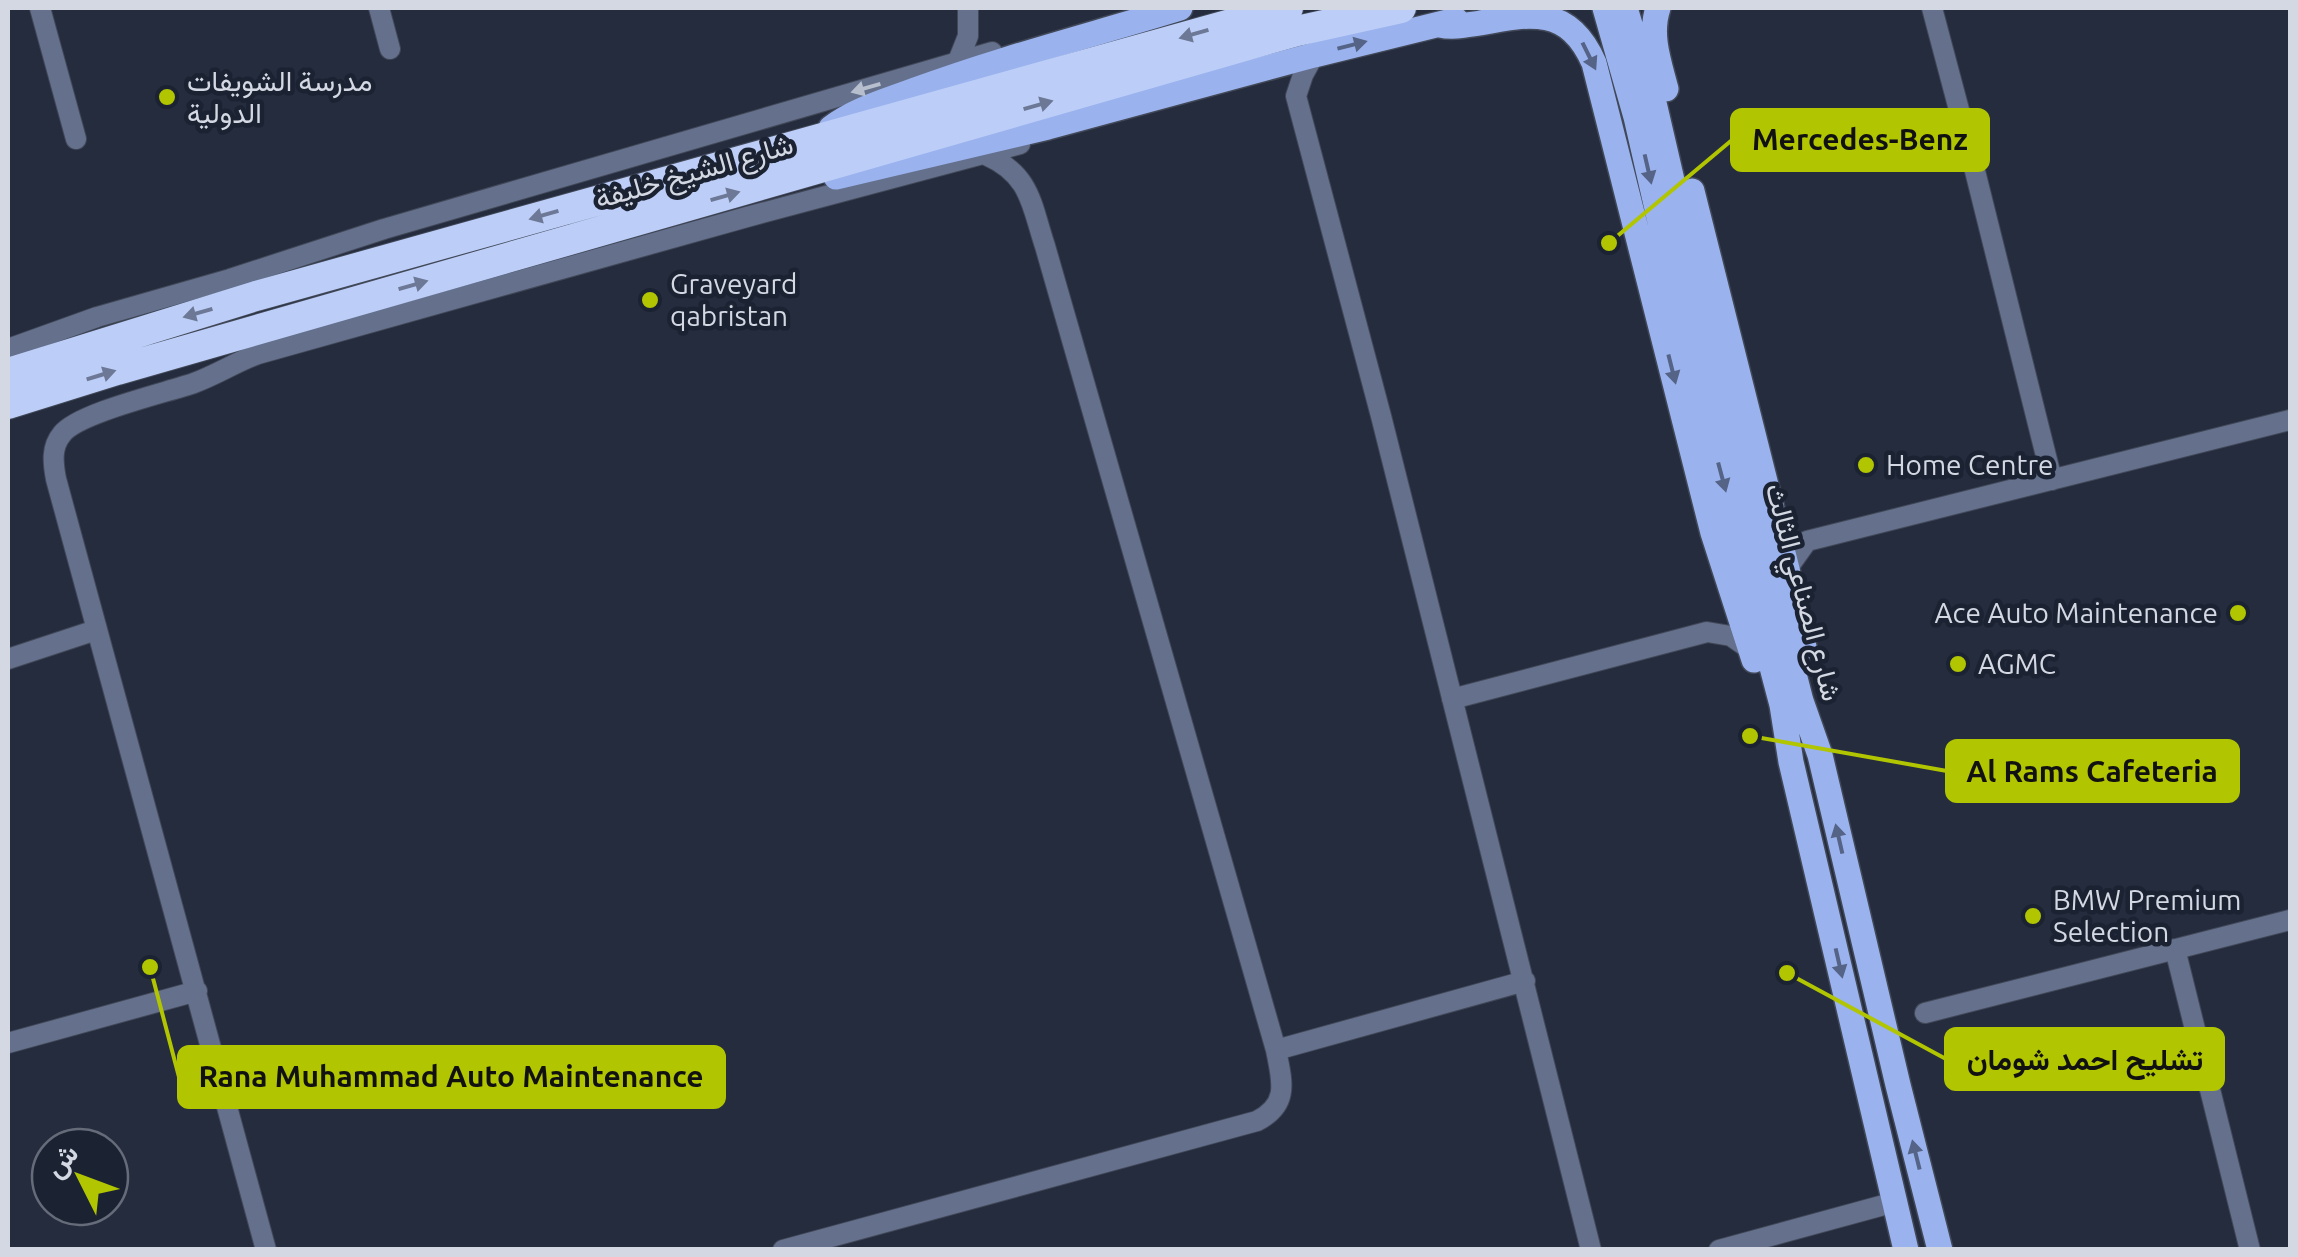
<svg xmlns="http://www.w3.org/2000/svg" width="2298" height="1257" font-family="Ubuntu,Vazirmatn,sans-serif">
	<style>
		.lines { fill: none; stroke-linecap: round; stroke-linejoin: round }
		.minor-casing { stroke: #414858; stroke-width: 22 }
		.major-casing { stroke: #414858; stroke-width: 28 }
		.highway-casing { stroke: #414858; stroke-width: 32 }
		.minor { stroke: #64708c; stroke-width: 20 }
		.major { stroke: #9ab2ed; stroke-width: 25 }
		.highway { stroke: #bccef8; stroke-width: 30 }
		.oneway { fill: #6c7895 }
		.oneway2 { fill: #546386 }
		.oneway3 { fill: #b7becd }
		.poi-dot { fill: #b1c500; stroke: #1b2232; stroke-width: 4 }
		.labels { text-anchor: middle; stroke-width: 9; stroke-linejoin: round; paint-order: stroke }
		.poi-label { font-size: 28px; fill: #d3d8e3; stroke: #1b2232; text-anchor: start }
		.street-label { font-size: 28px; fill: #d3d8e3; stroke: #1b2232 }
		.leader { fill: none; stroke: #b1c500; stroke-width: 4 }
		.callout-dot { fill: #b1c500; stroke: #1b2232; stroke-width: 4 }
		.callout { fill: #b1c500; stroke: #b1c500; stroke-width: 4 }
		.callout-label { font-size: 30px; text-anchor: middle; font-weight: bold; fill: #111 }
	</style>
	<rect width="100%" height="100%" fill="#252c3d"/>
	<g class="lines">
		<defs>
			<path id="minor" d="M 40,8 L 76,139
				M 379,8 L 390,49
				M 1932,8 L 1971,155 L 2052,480
				M 1314,55 L 1303,75 L 1296,96 L 1381,416 L 1591,1250
				M 958,61 L 968,36 L 968,8
				M 8,349 L 97,317 L 230,279 L 384,229 L 992,52
				M 1787,569 L 1807,541 L 2290,420
				M 8,659 L 96,630
				M 1452,699 L 1707,632 L 1731,636 L 1751,650
				M 2175,949 L 2250,1250
				M 1925,1013 L 2290,920
				M 8,1043 L 197,991
				M 1276,1050 L 1525,981
				M 266,1250 L 56,479 C 53,463 51,447 62,434 C 78,413 165,393 194,383 C 216,375 236,362 258,354 L 747,217 L 1020,144
				M 783,1250 L 1257,1121 C 1290,1104 1282,1081 1276,1050 L 1045,246 C 1031,204 1031,175 986,155
				M 1719,1250 L 1895,1202"/>
			<path id="major" d="M 1605,8 L 1636,117 L 1697,383 L 1782,705 L 1791,762 L 1906,1250
				M 1625,8 L 1655,107 L 1717,374 L 1801,701 L 1820,755 L 1898,1085 L 1940,1250
				M 1658,8 C 1649,35 1659,62 1666,89
				M 1440,25 C 1453,28 1466,25 1480,23 C 1531,13 1569,6 1594,63 L 1713,533 L 1754,660
				M 831,128 C 856,109 886,101 915,90 C 1002,58 1092,35 1180,8
				M 836,177 L 1048,127 L 1314,55 L 1456,20
				M 1692,191 L 1787,569 L 1804,647"/>
			<path id="highway" d="M 8,373 L 256,296 L 1288,8
				M 8,404 L 117,370 L 1297,31 L 1401,8"/>
		</defs>
		<!-- minor casing -->
		<use href="#minor" class="minor-casing"/>
		<!-- major casing -->
		<use href="#major" class="major-casing"/>
		<!-- highway casing -->
		<use href="#highway" class="highway-casing"/>
		<!-- minor -->
		<use href="#minor" class="minor"/>
		<!-- major -->
		<use href="#major" class="major"/>
		<!-- highway -->
		<use href="#highway" class="highway"/>
	</g>
	<!-- one-way arrows -->
	<defs><path id="oneway-solid" d="M-6-.8H1V-3.2L6.5 0L1 3.2V.8H-6Z" transform="scale(2.5)"/></defs>
	<g class="oneway">
		<use href="#oneway-solid" transform="translate(1194 34) rotate(164)"/>
		<use href="#oneway-solid" transform="translate(1038 105) rotate(-16)"/>
		<use href="#oneway-solid" transform="translate(725 196) rotate(-16)"/>
		<use href="#oneway-solid" transform="translate(544 215) rotate(164)"/>
		<use href="#oneway-solid" transform="translate(413 285) rotate(-16)"/>
		<use href="#oneway-solid" transform="translate(198 313) rotate(164)"/>
		<use href="#oneway-solid" transform="translate(101 375) rotate(-17)"/>
	</g>
	<g class="oneway2">
		<use href="#oneway-solid" transform="translate(1352 45) rotate(-14)"/>
		<use href="#oneway-solid" transform="translate(1589 56) rotate(64)"/>
		<use href="#oneway-solid" transform="translate(1648 169) rotate(77)"/>
		<use href="#oneway-solid" transform="translate(1672 369) rotate(76)"/>
		<use href="#oneway-solid" transform="translate(1722 477) rotate(75)"/>
		<use href="#oneway-solid" transform="translate(1839 839) rotate(-103)"/>
		<use href="#oneway-solid" transform="translate(1839 963) rotate(77)"/>
		<use href="#oneway-solid" transform="translate(1916 1155) rotate(-104)"/>
	</g>
	<use class="oneway3" href="#oneway-solid" transform="translate(866 88) rotate(164)"/>
	<!-- markers -->
	<g class="poi-dot">
		<circle cx="167" cy="97" r="10"/>
		<circle cx="650" cy="300" r="10"/>
		<circle cx="1866" cy="465" r="10"/>
		<circle cx="2238" cy="613" r="10"/>
		<circle cx="1958" cy="664" r="10"/>
		<circle cx="2033" cy="916" r="10"/>
	</g>
	<g class="labels">
		<!-- poi labels -->
		<g class="poi-label">
			<text x="187" y="91">مدرسة الشويفات<tspan x="187" dy="32">الدولية</tspan></text>
			<text x="670" y="294">Graveyard<tspan x="670" dy="32">qabristan</tspan></text>
			<text x="1886" y="475">Home Centre</text>
			<text x="2218" y="623" text-anchor="end">Ace Auto Maintenance</text>
			<text x="1978" y="674">AGMC</text>
			<text x="2053" y="910">BMW Premium<tspan x="2053" dy="32">Selection</tspan></text>
		</g>
		<!-- street labels -->
		<g class="street-label">
			<text transform="translate(694 171) rotate(-16)" y="10">شارع الشيخ خليفة</text>
			<text transform="translate(1804 592) rotate(75)" y="10">شارع الصناعي الثالث</text>
		</g>
	</g>
	<!-- callouts -->
	<path class="leader" d="M1609 243L1732 140M1750 736L1947 771M1787 973L1946 1059M150 967L179 1077"/>
	<g class="callout-dot">
		<circle cx="1609" cy="243" r="10"/>
		<circle cx="1750" cy="736" r="10"/>
		<circle cx="1787" cy="973" r="10"/>
		<circle cx="150" cy="967" r="10"/>
	</g>
	<g class="callout">
		<rect x="1732" y="110" width="256" height="60" rx="10"/>
		<rect x="1947" y="741" width="291" height="60" rx="10"/>
		<rect x="1946" y="1029" width="277" height="60" rx="10"/>
		<rect x="179" y="1047" width="545" height="60" rx="10"/>
	</g>
	<g class="callout-label">
		<text x="1860" y="150">Mercedes-Benz</text>
		<text x="2092" y="782">Al Rams Cafeteria</text>
		<text x="2085" y="1070">تشليح احمد شومان</text>
		<text x="451" y="1087">Rana Muhammad Auto Maintenance</text>
	</g>
	<!-- border -->
	<rect width="2298" height="1257" fill="none" stroke="#d3d8e3" stroke-width="20"/>
	<!-- north arrow -->
	<g transform="translate(80 1177) rotate(312)"><circle r="48" fill="#1b2232" stroke="#656b79" stroke-width="2.5"/>
	<path d="M0-8L18 38L0 25L-18 38Z" fill="#b1c500"/>
	<text y="-15" font-size="28" font-weight="bold" text-anchor="middle" fill="#d3d8e3">ش</text>
	</g>
</svg>
